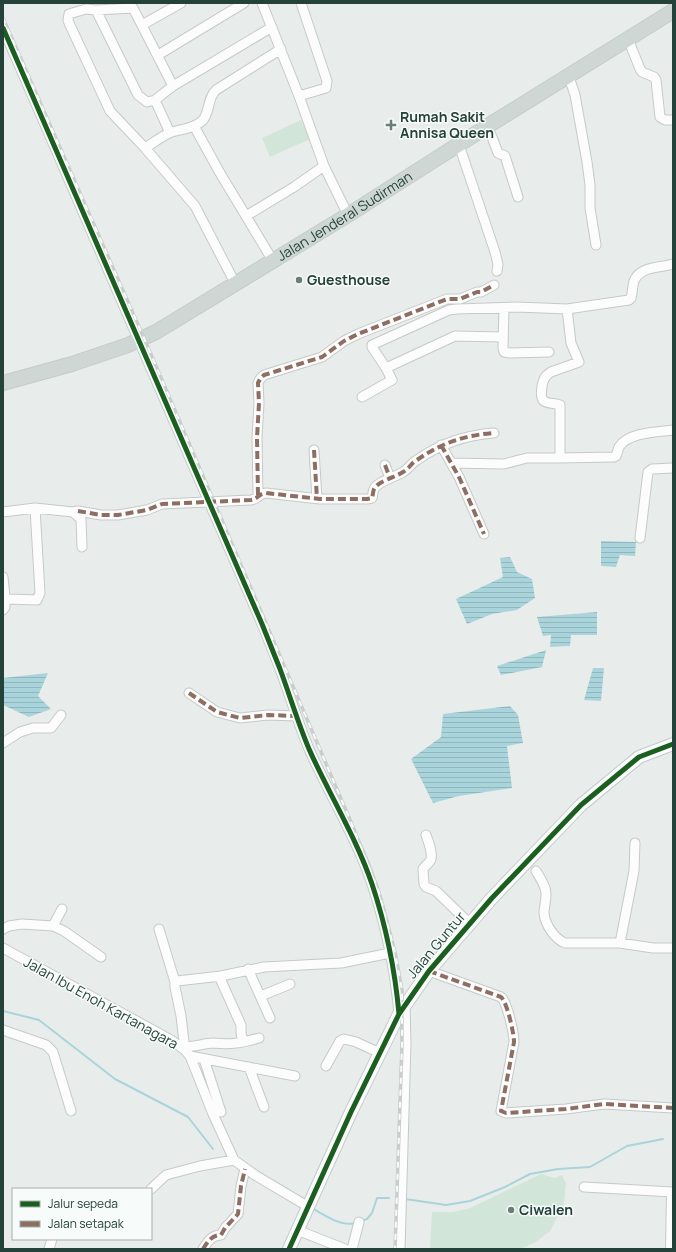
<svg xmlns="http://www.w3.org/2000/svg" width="676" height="1252" font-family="Manrope,sans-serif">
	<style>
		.green { fill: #d1e6d8 }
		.water { fill: url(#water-rules) }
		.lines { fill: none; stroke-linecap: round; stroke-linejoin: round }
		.stream { stroke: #a9d4db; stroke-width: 2 }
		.street-casing { stroke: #c5cac8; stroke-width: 11 }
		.secondary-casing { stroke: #c3cbc8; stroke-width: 14 }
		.primary-casing { stroke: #c3ccc9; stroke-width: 16 }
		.street { stroke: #fcfcfc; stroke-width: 9 }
		.secondary { stroke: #fcfcfc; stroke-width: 12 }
		.primary { stroke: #cfd7d5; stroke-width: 14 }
		.rail-casing { stroke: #c9cdcc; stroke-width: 3.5 }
		.rail { stroke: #f7fbf9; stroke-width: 2; stroke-dasharray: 6; stroke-linecap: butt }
		.quiet { stroke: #8d6e63; stroke-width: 4; stroke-dasharray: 8 4; stroke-linecap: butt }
		.cycleway-casing { stroke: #f7fbf9; stroke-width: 8 }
		.cycleway { stroke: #1b5e20; stroke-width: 5 }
		.poi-dot { fill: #697e78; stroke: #f7fbf9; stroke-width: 1.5 }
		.labels { text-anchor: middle; stroke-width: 3; stroke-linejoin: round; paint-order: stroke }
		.poi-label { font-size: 14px; font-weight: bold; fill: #24423a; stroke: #f7fbf9; text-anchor: start }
		.street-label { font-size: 14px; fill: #24423a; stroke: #f7fbf9 }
	</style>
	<defs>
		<pattern id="water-rules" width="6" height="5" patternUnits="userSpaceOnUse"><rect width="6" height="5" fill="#a9d4db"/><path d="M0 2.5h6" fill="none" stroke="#91b7bd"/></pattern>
	</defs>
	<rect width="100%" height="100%" fill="#e8edeb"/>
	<!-- green -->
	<path class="green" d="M 301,120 L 310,139 L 270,157 L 262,138 Z
		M 541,1174 L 554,1178 L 562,1175 L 566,1183 L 564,1204 L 550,1231 L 536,1242 L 520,1249 L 430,1249 L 432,1212 L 453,1212 L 470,1208 Z"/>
	<!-- water -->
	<path class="water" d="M 601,541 L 636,542 L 635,556 L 620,555 L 616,567 L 601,566 Z
		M 510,557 L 517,572 L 532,579 L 535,598 L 517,610 L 492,614 L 467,624 L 456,599 L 503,577 L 500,558 Z
		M 597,612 L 597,635 L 571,635 L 570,646 L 550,647 L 551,635 L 543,636 L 537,617 Z
		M 546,650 L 542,667 L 501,675 L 497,666 Z
		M 593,668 L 604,668 L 601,701 L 584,700 Z
		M 48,673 L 38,696 L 51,709 L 29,717 L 3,705 L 3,678 Z
		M 510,706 L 518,715 L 523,743 L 507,746 L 512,788 L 459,796 L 433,803 L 411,759 L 441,737 L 443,714 Z"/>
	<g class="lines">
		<!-- stream -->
		<path class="stream" d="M 3,1011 L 39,1020 L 115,1079 L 188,1117 L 213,1149
			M 405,1199 L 446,1205 L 470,1201 L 505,1187 L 530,1174 L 558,1169 L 590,1167 L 627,1146 L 663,1139
			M 312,1208 C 325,1216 342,1227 356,1223
			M 361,1221 L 367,1219 L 372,1213 L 377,1198 L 389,1198"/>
		<defs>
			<path id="street" d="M 262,3 L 299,96 L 324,166 L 348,215
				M 96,10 L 138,95 L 147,102 L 155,100 L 173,86 L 272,27
				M 142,25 L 181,3
				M 3,28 L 262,624 C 268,639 274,654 280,669 C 290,696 298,723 309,749 C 329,794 356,837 372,884 C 386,926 395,970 399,1014
				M 628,39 L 640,69 L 642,72 L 654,77 L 656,80 L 660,117 L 665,120 L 673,120
				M 158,55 L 244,3
				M 569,77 L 575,95 L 587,162 L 590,185 L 590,208 L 596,245
				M 173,86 L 133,8 L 96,10 L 86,9 L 69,14 L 68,20 L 69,23 L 110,111 L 145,148 L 195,206 L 235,283
				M 299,96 L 326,88 L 327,81 L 301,3
				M 155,100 L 170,133
				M 194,126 L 220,173 L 273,261
				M 487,128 L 492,137 L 498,153 L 505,156 L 518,197
				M 459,145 L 495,252 L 498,264 L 497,271
				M 145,148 C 153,143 161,137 169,133 C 180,129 193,129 202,121 C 210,114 207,98 216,90 L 281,49
				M 246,216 L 294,187 L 324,166
				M 504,308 L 503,348 L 504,352 L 510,353 L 549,352
				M 567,309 L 571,343 L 579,362 L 551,372 C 549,373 547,375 546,376 C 542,381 539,398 544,401 C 548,404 555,403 560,405 L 560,458 L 614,457 L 616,456 C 617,453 618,450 619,447 C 628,432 658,432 673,430
				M 386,368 L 455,336 L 503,337
				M 362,397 L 392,380 L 386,368 L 372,347 L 372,345 L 449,310 L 457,309 L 517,307 L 567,309 L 629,300 L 631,298 C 633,292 632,284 635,279 C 642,266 661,268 673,264
				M 441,445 L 459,477 L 484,534
				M 314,450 L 317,499
				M 451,463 L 504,464 L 527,458 L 560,458
				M 385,465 L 390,478
				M 258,495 L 257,438 L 259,403 L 258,383 L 260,379 L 264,375 L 322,357 L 344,341 L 358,334 L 447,299 L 460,299 L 477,292 L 481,292 L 494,285
				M 3,512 L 35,508 L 73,512 L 78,511 L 101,515 L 118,515 L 147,510 L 162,504 L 251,500 C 258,499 258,494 266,493 L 320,499 L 367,499 L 372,498 C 373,495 373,491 374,489 C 378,481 396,477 403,472 C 409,469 411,463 417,460 C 441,443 465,435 494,433
				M 73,512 L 81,519 L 82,547
				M 640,538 L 648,472 L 652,469 L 673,468
				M 3,577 L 5,597 L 8,599 L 37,600 L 40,593 L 35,508
				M 3,610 L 5,607 L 5,597
				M 189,693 L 217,712 L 240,718 L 268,715 L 296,716
				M 3,743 L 20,732 L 33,728 L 51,728 L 61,715
				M 426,835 C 428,840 434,857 430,861 C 428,864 425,866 423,869 L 424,884 L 426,887 L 436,891 L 470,924
				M 536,871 C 539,876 543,882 545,888 C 548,896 544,905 544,913 C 545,925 555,939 565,943 L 620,943 L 653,948 L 673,948
				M 53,926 L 62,909
				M 3,929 L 9,926 L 22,924 L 53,926 L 64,931 L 101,957
				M 159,929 L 175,982
				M 620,943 L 634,871 L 635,843
				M 3,948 L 171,1040 L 185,1050 L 190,1056 L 213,1114 L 234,1160 L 255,1175 L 307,1206
				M 248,969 L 270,1018
				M 429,971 L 501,997 C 507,1002 514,1033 514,1042 L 501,1111 L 506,1113 L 566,1109 L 604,1104 L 673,1108
				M 219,976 L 241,1025 L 241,1033 L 243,1042
				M 261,996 L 290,984
				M 3,1030 L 46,1045 L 53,1052 L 71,1111
				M 185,1046 C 194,1048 203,1043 213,1043 C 231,1045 241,1043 259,1038
				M 185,1050 L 181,1016 L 175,987 L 175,982 L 177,981 L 221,976 L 264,967 L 341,963 L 390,953
				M 190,1056 L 295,1076
				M 204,1059 L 221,1112
				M 326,1066 L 340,1041 L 344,1039 L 356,1042 L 380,1053
				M 249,1067 L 264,1107
				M 584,1187 L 673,1192
				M 151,1189 L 166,1175 L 200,1166 L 234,1160
				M 297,1230 L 345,1249
				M 49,1249 L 52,1239
				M 203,1249 C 208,1241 212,1235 221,1235 L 225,1228 L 238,1214 L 241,1186 L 245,1169
				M 352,1249 L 359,1222
				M 400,1249 L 406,1043 L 405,1005"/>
			<path id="secondary" d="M 289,1249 L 351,1112 L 399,1014 L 429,971 L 492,898 L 581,805 L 639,757 L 673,744
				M 672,1249 L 673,1194"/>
			<g id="primary">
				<path id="s1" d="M 3,383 L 72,364 L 128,345 L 156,332 L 348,215 L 494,122 L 673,11"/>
			</g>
		</defs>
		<!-- street casing -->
		<use href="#street" class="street-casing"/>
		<!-- secondary casing -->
		<use href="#secondary" class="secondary-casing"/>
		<!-- primary casing -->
		<use href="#primary" class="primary-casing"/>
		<!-- street -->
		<use href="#street" class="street"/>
		<!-- secondary -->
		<use href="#secondary" class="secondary"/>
		<!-- primary -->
		<use href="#primary" class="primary"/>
		<defs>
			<path id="rail" d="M 3,18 L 147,345 L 351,822 L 379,892 L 395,952 L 402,990 L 402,1046 L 395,1249"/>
		</defs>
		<!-- rail casing -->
		<use href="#rail" class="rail-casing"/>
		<!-- rail -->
		<use href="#rail" class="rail"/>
		<!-- quiet -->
		<path class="quiet" d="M 441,445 L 459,477 L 484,534
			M 314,450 L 317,499
			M 385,465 L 390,478
			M 258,495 L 257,438 L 259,403 L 258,383 L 260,379 L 264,375 L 322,357 L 344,341 L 358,334 L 447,299 L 460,299 L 477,292 L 481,292 L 494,285
			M 78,511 L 101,515 L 118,515 L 147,510 L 162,504 L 251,500 C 258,499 258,494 266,493 L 320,499 L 367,499 L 372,498 C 373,495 373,491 374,489 C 378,481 396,477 403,472 C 409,469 411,463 417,460 C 441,443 465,435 494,433
			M 189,693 L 217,712 L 240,718 L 268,715 L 296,716
			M 429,971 L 501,997 C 507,1002 514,1033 514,1042 L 501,1111 L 506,1113 L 566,1109 L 604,1104 L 673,1108
			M 203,1249 C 208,1241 212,1235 221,1235 L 225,1228 L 238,1214 L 241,1186 L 245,1169"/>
		<defs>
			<path id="cycleway" d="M 3,28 L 262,624 C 268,639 274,654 280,669 C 290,696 298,723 309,749 C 329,794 356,837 372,884 C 386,926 395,970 399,1014
				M 289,1249 L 351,1112 L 399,1014 L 429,971 L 492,898 L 581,805 L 639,757 L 673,744"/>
		</defs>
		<!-- cycleway casing -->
		<use href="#cycleway" class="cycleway-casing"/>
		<!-- cycleway -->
		<use href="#cycleway" class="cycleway"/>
	</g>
	<!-- markers -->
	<g class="poi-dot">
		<path d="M389 119h4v4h4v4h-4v4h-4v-4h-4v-4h4z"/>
		<circle cx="299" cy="280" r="4"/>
		<circle cx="511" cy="1210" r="4"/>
	</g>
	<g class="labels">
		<!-- poi labels -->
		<g class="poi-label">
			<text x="400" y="122">Rumah Sakit<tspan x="400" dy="16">Annisa Queen</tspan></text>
			<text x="307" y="285">Guesthouse</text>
			<text x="519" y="1215">Ciwalen</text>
		</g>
		<!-- street labels -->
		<g class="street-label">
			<text dy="5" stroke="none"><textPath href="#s1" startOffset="383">Jalan Jenderal Sudirman</textPath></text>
			<text transform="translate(436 945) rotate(-50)" y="5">Jalan Guntur</text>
			<text transform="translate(101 1003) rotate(29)" y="5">Jalan Ibu Enoh Kartanagara</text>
		</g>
	</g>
	<!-- border -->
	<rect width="676" height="1252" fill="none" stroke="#24423a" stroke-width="8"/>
	<!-- legend -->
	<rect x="12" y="1188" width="140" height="52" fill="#f7fbf9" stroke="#a3b1ad"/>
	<rect x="20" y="1201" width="20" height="6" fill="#1b5e20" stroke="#a3b1ad"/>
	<text x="48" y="1208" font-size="12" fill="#24423a">Jalur sepeda</text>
	<rect x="20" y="1221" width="20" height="6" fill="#8d6e63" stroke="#a3b1ad"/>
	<text x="48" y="1228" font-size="12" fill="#24423a">Jalan setapak</text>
</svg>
